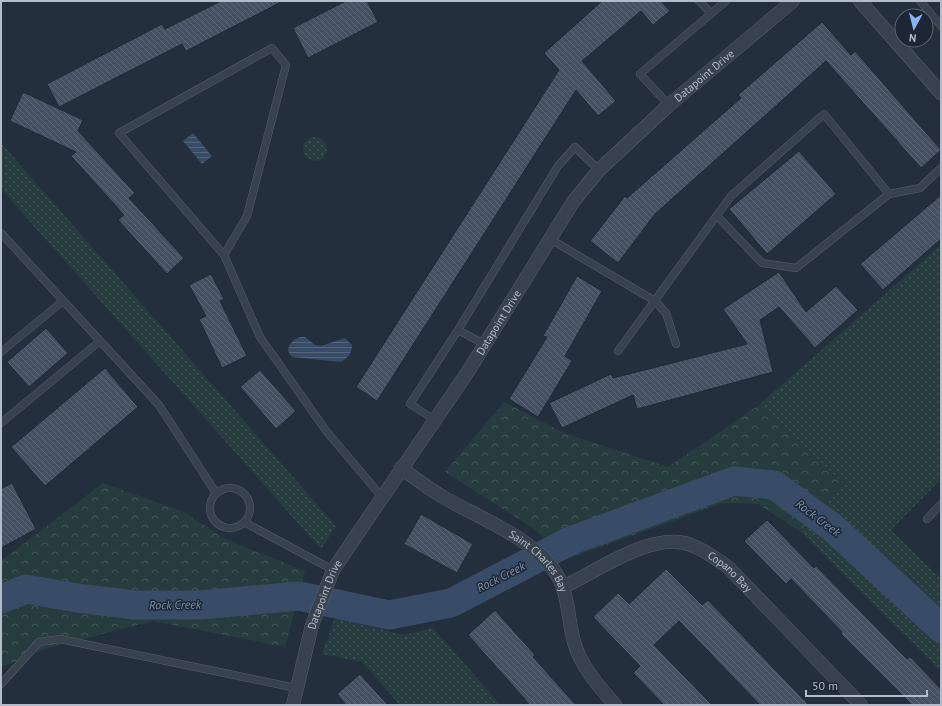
<svg xmlns="http://www.w3.org/2000/svg" width="942" height="706" font-family="'PT Sans',sans-serif">
	<style>
		.grass { fill: url(#grass-dots) }
		.forest { fill: url(#forest-crowns) }
		.water { fill: url(#water-rules) }
		.lines { fill: none; stroke-linecap: round; stroke-linejoin: round }
		.river { stroke: #394c67; stroke-width: 29 }
		.building { fill: url(#building-back-hatch); stroke: #1f2835 }
		.service-casing { stroke: #565f6c; stroke-width: 8 }
		.minor-casing { stroke: #565f6c; stroke-width: 14 }
		.service { stroke: #38414e; stroke-width: 7 }
		.minor { stroke: #38414e; stroke-width: 13 }
		.labels { text-anchor: middle; stroke-width: 3; stroke-linejoin: round; paint-order: stroke }
		.street-label { font-size: 11px; fill: #b4bcc9; stroke: #1d2633 }
		.water-label { font-size: 12px; font-style: italic; fill: #7c92b1; stroke: #1d2633 }
	</style>
	<defs>
		<pattern id="grass-dots" width="8" height="8" patternUnits="userSpaceOnUse"><rect width="8" height="8" fill="#263c3f"/><path d="M2 2h.1M6 6h.1" fill="none" stroke="#435659" stroke-width="1.8" stroke-linecap="round"/></pattern>
		<pattern id="forest-crowns" width="20" height="18" patternUnits="userSpaceOnUse"><rect width="20" height="18" fill="#263c3f"/><path d="M2 6a3 3 0 1 1 6 0M12 15a3 3 0 1 1 6 0" fill="none" stroke="#435659"/></pattern>
		<pattern id="water-rules" width="6" height="5" patternUnits="userSpaceOnUse"><rect width="6" height="5" fill="#394c67"/><path d="M0 2.5h6" fill="none" stroke="#53647b"/></pattern>
		<pattern id="building-back-hatch" width="6" height="6" patternUnits="userSpaceOnUse"><rect width="6" height="6" fill="#455162"/><path d="M-1 5l2 2M0 0l6 6M5-1l2 2" fill="none" stroke="#5d6877"/></pattern>
	</defs>
	<rect width="100%" height="100%" fill="#242f3e"/>
	<!-- grass -->
	<path class="grass" d="M303 149a12 12 0 1 1 24 0a12 12 0 1 1-24 0Z
		M 1,143 L 336,526 L 321,549 L 1,189 Z
		M 941,245 L 941,479 L 891,530 L 941,579 L 941,671 L 801,532 L 844,484 L 759,405 Z
		M 335,618 L 404,635 L 433,628 L 501,705 L 400,705 L 362,662 L 322,654 Z"/>
	<!-- forest -->
	<path class="forest" d="M 504,402 L 564,433 L 668,467 L 759,405 L 844,484 L 801,532 L 758,504 L 723,503 L 567,559 L 534,529 L 445,472 Z
		M 103,483 L 184,512 L 225,539 L 305,571 L 285,647 L 153,621 L 48,648 L 1,667 L 1,561 Z"/>
	<!-- water -->
	<path class="water" d="M 193,133 L 212,156 L 202,164 L 183,141 Z
		M 300,337 L 305,337 L 315,345 L 321,346 L 345,338 L 352,345 C 352,353 348,358 341,362 L 292,357 L 288,351 C 289,344 292,340 300,337 Z"/>
	<g class="lines">
		<!-- river -->
		<path class="river" d="M 1,599 L 26,589 L 77,598 L 135,605 L 200,605 L 299,596 L 389,615 L 451,603 L 570,541 L 734,481 L 774,485 L 832,527 L 941,628"/>
	</g>
	<!-- building -->
	<path class="building" d="M 221,1 L 283,1 L 186,51 L 182,44 L 59,107 L 47,84 L 162,24 L 165,29 Z
		M 346,1 L 367,1 L 378,22 L 308,58 L 293,28 Z
		M 602,1 L 661,1 L 670,11 L 653,25 L 641,11 L 582,61 L 616,101 L 598,116 L 576,90 L 377,401 L 356,387 L 559,70 L 544,53 Z
		M 822,22 L 851,55 L 855,51 L 941,150 L 921,168 L 826,61 L 655,214 L 618,263 L 590,241 L 625,196 L 627,198 L 741,98 L 738,95 Z
		M 23,92 L 83,120 L 78,131 L 135,193 L 129,198 L 184,258 L 167,274 L 118,220 L 124,215 L 71,156 L 76,152 L 10,121 Z
		M 799,151 L 836,194 L 767,254 L 729,209 Z
		M 941,195 L 941,239 L 883,290 L 860,264 Z
		M 779,272 L 806,312 L 836,286 L 858,310 L 815,348 L 779,307 L 760,320 L 773,372 L 637,409 L 633,395 L 562,428 L 549,403 L 611,374 L 613,378 L 747,344 L 723,309 Z
		M 211,274 L 224,299 L 220,301 L 247,356 L 222,368 L 199,319 L 206,316 L 189,285 Z
		M 577,276 L 602,291 L 565,356 L 572,361 L 538,417 L 509,399 L 547,337 L 543,336 Z
		M 46,328 L 68,353 L 29,387 L 7,362 Z
		M 105,368 L 138,407 L 45,486 L 11,447 Z
		M 260,370 L 296,411 L 276,429 L 240,387 Z
		M 12,483 L 36,529 L 1,548 L 1,489 Z
		M 421,514 L 473,544 L 457,573 L 404,544 Z
		M 767,520 L 814,568 L 816,566 L 907,659 L 910,657 L 941,689 L 941,705 L 912,705 L 841,634 L 842,632 L 791,579 L 786,584 L 744,541 Z
		M 666,569 L 702,605 L 708,600 L 809,705 L 760,705 L 679,621 L 654,645 L 712,705 L 664,705 L 633,673 L 640,666 L 593,617 L 618,593 L 629,604 Z
		M 495,610 L 535,655 L 533,657 L 576,705 L 530,705 L 468,635 Z
		M 360,674 L 388,705 L 346,705 L 337,694 Z"/>
	<g class="lines">
		<defs>
			<path id="service" d="M 699,1 L 711,13
				M 920,1 L 941,26
				M 669,105 L 640,74 L 726,1
				M 717,216 L 762,263 L 796,268 L 889,194 L 920,188 L 941,168
				M 1,233 L 159,405 L 216,493
				M 550,239 L 655,301 L 666,313 L 676,344
				M 224,255 L 119,133 L 272,48 L 286,65 L 247,216 L 224,255 L 260,337 L 327,432 L 382,497
				M 458,330 L 484,344
				M 618,351 L 731,196 L 824,114 L 889,194
				M 1,352 L 63,301
				M 435,420 L 410,404 L 458,330 L 558,166 L 575,147 L 599,170
				M 1,423 L 100,341
				M210 508a20 20 0 1 1 40 0a20 20 0 1 1-40 0Z
				M 927,519 L 941,504
				M 244,522 L 333,570
				M 1,684 L 39,642 L 60,639 L 296,688"/>
			<g id="minor">
				<path d="M 860,1 L 941,93"/>
				<path id="s1" d="M 401,468 C 415,478 429,489 443,497 C 479,518 536,539 557,575 C 569,595 568,621 574,642 C 581,667 599,686 615,705"/>
				<path id="s2" d="M 563,587 C 598,571 653,530 691,545 C 705,550 716,559 728,567 L 861,705"/>
				<path id="s3" d="M 293,705 L 312,625 L 333,570 L 469,370 L 573,202 L 599,170 L 669,105 L 793,1"/>
			</g>
		</defs>
		<!-- service casing -->
		<use href="#service" class="service-casing"/>
		<!-- minor casing -->
		<use href="#minor" class="minor-casing"/>
		<!-- service -->
		<use href="#service" class="service"/>
		<!-- minor -->
		<use href="#minor" class="minor"/>
	</g>
	<g class="labels">
		<!-- street labels -->
		<g class="street-label">
			<text dy="4" stroke="none"><textPath href="#s3" startOffset="763">Datapoint Drive</textPath></text>
			<text dy="4" stroke="none"><textPath href="#s3" startOffset="439">Datapoint Drive</textPath></text>
			<text dy="4" stroke="none"><textPath href="#s1" startOffset="168">Saint Charles Bay</textPath></text>
			<text dy="4" stroke="none"><textPath href="#s2" startOffset="186">Copano Bay</textPath></text>
			<text dy="4" stroke="none"><textPath href="#s3" startOffset="115">Datapoint Drive</textPath></text>
		</g>
		<!-- water labels -->
		<g class="water-label">
			<text transform="translate(818 518) rotate(37)" y="4">Rock Creek</text>
			<text transform="translate(501 577) rotate(-27)" y="4">Rock Creek</text>
			<text transform="translate(175 605) rotate(-1)" y="4">Rock Creek</text>
		</g>
	</g>
	<!-- border -->
	<rect width="942" height="706" fill="none" stroke="#b4bcc9" stroke-width="4"/>
	<!-- north arrow -->
	<g transform="translate(914 28) rotate(187)"><circle r="19" fill="#1d2633" stroke="#59626f"/>
	<path d="M0-3L7 15L0 10L-7 15Z" fill="#8ab4f8"/>
	<text y="-6" font-size="11" font-weight="bold" text-anchor="middle" fill="#b4bcc9">N</text>
	</g>
	<!-- scale -->
	<path d="M806 690v6h121v-6" fill="none" stroke="#b4bcc9" stroke-width="2"/>
	<text x="812" y="690" font-size="12" fill="#b4bcc9" stroke="#1d2633" stroke-width="3" paint-order="stroke">50 m</text>
</svg>
